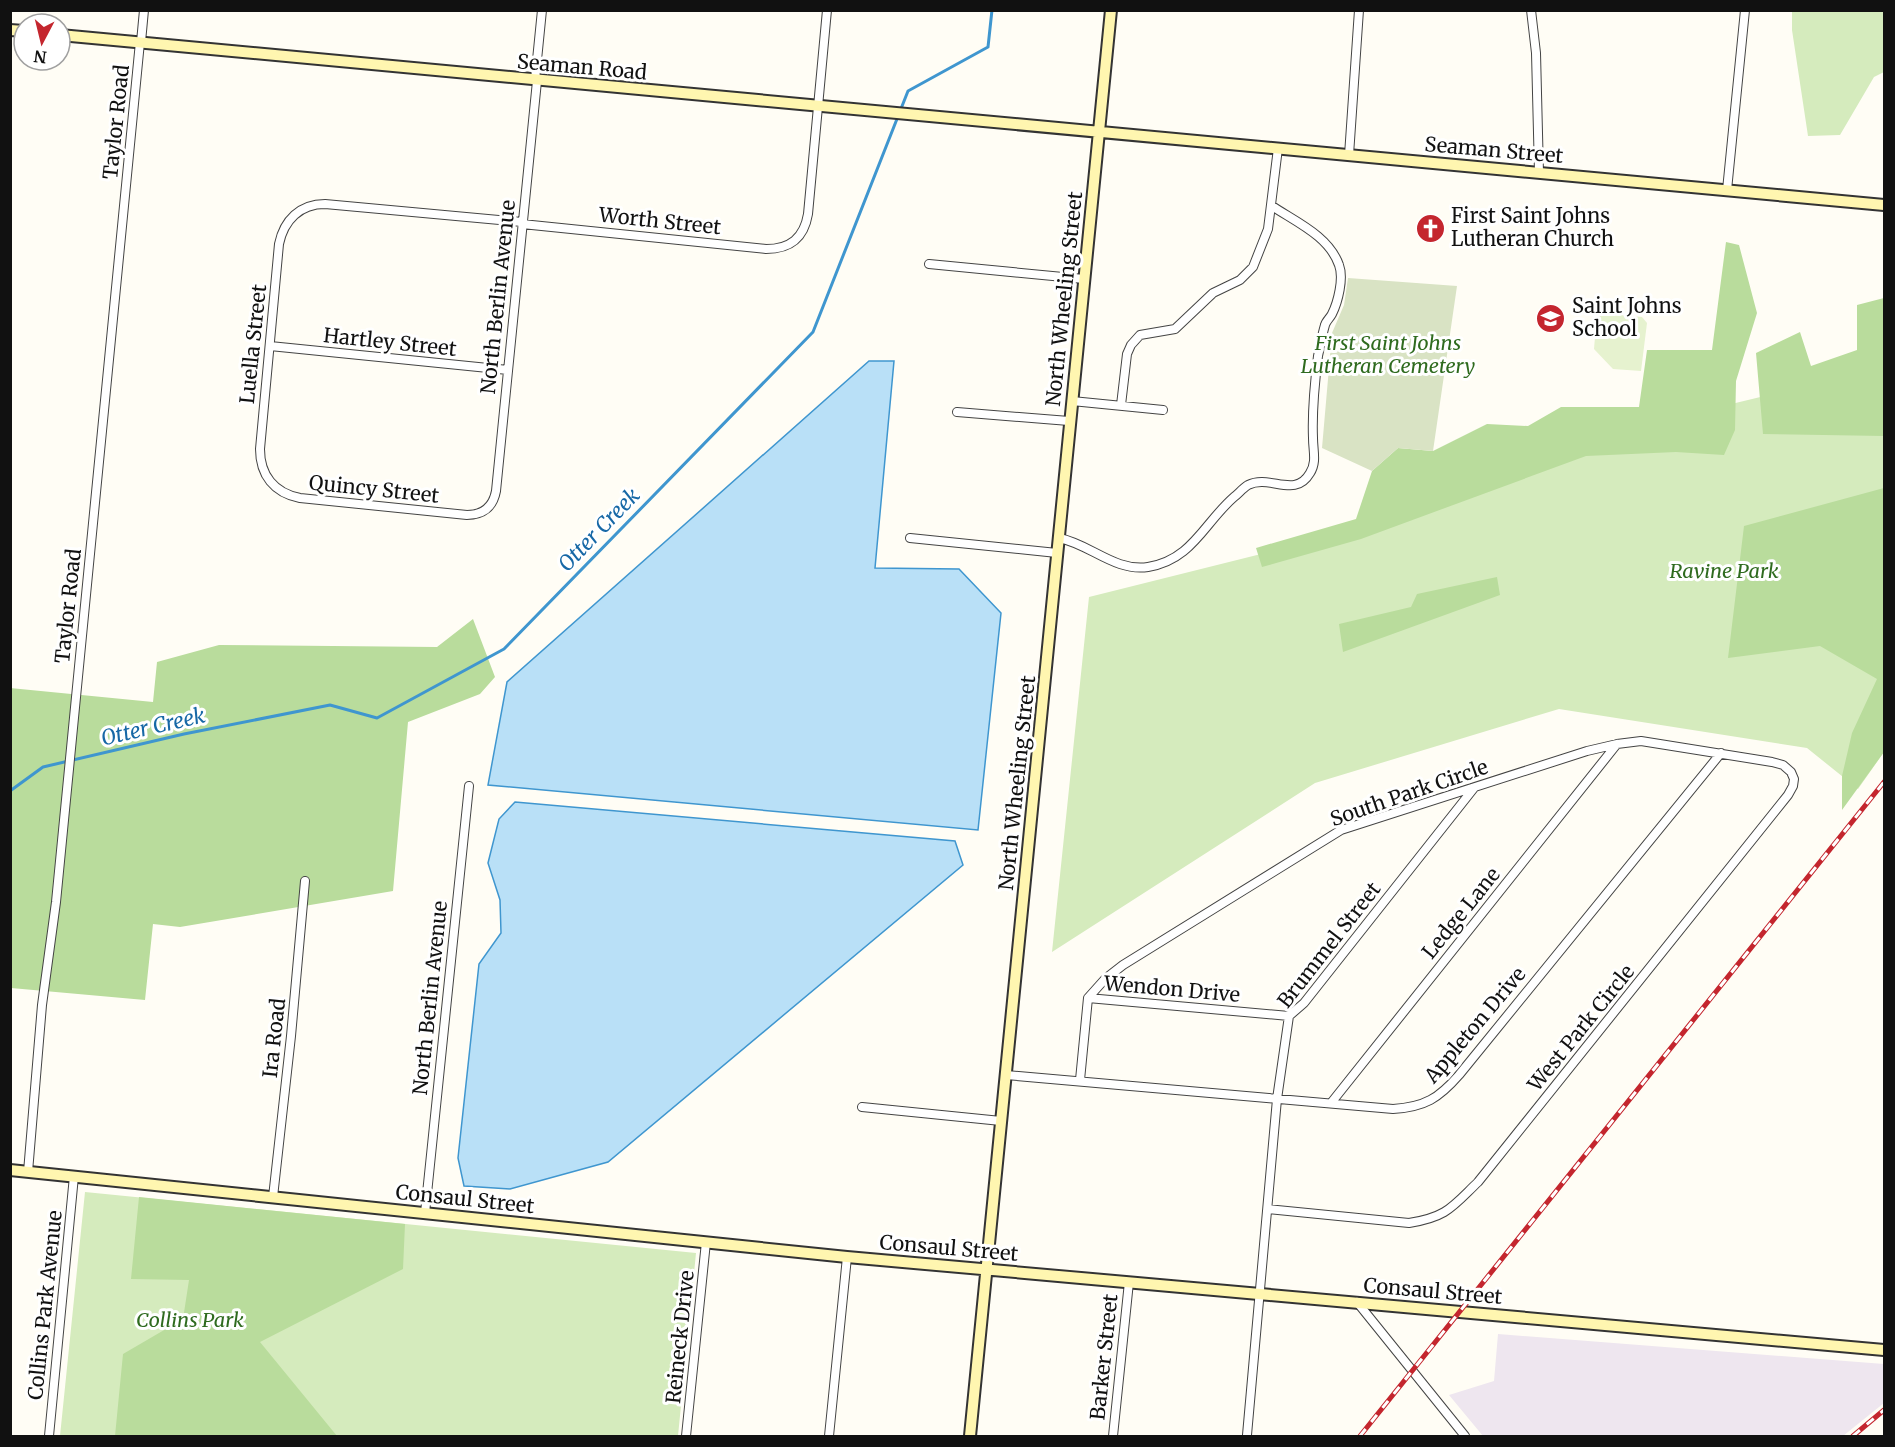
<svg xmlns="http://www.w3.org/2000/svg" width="1895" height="1447" font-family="Merriweather,serif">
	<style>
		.industrial { fill: #eee6ef }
		.green { fill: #d5ebbd }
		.forest { fill: #b9dc9c }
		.cemetery { fill: #d9e3c4 }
		.pitch { fill: #e6f2cf }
		.water { fill: #b9e0f7; stroke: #3f96cf; stroke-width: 1.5 }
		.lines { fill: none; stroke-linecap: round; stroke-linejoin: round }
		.stream { stroke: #3f96cf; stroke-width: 3 }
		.street-casing { stroke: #444; stroke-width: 10 }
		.secondary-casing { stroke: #333; stroke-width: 14 }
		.street { stroke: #fff; stroke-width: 8 }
		.secondary { stroke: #fff6b0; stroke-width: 10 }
		.rail-casing { stroke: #c4262e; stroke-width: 5 }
		.rail { stroke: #fff; stroke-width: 3; stroke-dasharray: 9; stroke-linecap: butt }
		.labels { text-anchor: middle; stroke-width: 6; stroke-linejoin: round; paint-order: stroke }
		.street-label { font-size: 20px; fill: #111; stroke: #fff }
		.poi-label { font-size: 20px; fill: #111; stroke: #fff; text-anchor: start }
		.park-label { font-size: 20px; font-style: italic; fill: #2f6b1f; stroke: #fff }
		.water-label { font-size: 21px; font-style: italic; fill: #1768a6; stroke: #fff }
	</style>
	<rect width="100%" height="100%" fill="#fffdf5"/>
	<!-- industrial -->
	<path class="industrial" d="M 1498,1334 L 1884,1364 L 1884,1403 L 1843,1436 L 1483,1436 L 1449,1395 L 1494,1381 Z"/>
	<!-- green -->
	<path class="green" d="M 1792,11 L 1884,11 L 1884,72 L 1874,77 L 1840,135 L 1808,136 L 1792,30 Z
		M 1884,367 L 1884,752 L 1858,789 L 1807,748 L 1559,709 L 1315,783 L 1052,952 L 1089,597 L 1341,534 L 1628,429 Z
		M 85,1192 L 696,1253 L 678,1436 L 60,1436 Z"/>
	<!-- forest -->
	<path class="forest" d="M 1726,242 L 1739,245 L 1757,313 L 1736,381 L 1735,430 L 1724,455 L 1676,452 L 1586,456 L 1361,539 L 1262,567 L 1256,548 L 1356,519 L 1372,471 L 1398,448 L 1433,451 L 1487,424 L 1528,426 L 1561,407 L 1639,407 L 1647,350 L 1712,350 Z
		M 1884,298 L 1884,436 L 1763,434 L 1756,353 L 1800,332 L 1811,366 L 1857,350 L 1857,305 Z
		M 1884,488 L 1884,752 L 1842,810 L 1842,776 L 1852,733 L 1877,679 L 1820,646 L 1728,658 L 1744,526 Z
		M 1497,577 L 1500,595 L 1343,652 L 1339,624 L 1411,607 L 1417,594 Z
		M 473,619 L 495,677 L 480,694 L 408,722 L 393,891 L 180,927 L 153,924 L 145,1000 L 11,988 L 10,688 L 153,702 L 157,662 L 219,645 L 437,647 Z
		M 139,1197 L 405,1224 L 403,1269 L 260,1342 L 337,1436 L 115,1436 L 123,1354 L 183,1319 L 189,1280 L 131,1279 Z"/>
	<!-- cemetery -->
	<path class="cemetery" d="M 1348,278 L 1457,286 L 1433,451 L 1398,448 L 1372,471 L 1322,448 L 1332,333 L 1344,305 Z"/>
	<!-- pitch -->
	<path class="pitch" d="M 1597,313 L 1642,317 L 1647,323 L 1641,371 L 1613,369 L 1594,349 Z"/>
	<!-- water -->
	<path class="water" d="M 869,361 L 894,361 L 875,568 L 959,569 L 1001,613 L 978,830 L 488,785 L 507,682 Z
		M 515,802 L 955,841 L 963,865 L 608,1162 L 510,1189 L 464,1186 L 458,1158 L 479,964 L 501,933 L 500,900 L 488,863 L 499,819 Z"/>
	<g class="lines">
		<!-- stream -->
		<path class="stream" d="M 10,791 L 43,767 L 184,734 L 330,705 L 377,718 L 504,649 L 813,332 L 908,91 L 988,47 L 992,10"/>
		<defs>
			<path id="street" d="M 1531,10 L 1536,53 L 1539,173
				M 141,42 L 144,10
				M 535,80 L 542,10
				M 1349,155 L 1359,10
				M 1727,190 L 1745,10
				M 522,222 L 325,204 C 300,204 284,220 279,244 L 260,449 C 260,475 274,493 300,498 L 467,515 C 483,515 493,507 496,491 L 537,81
				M 522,224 L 766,249 C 790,249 804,238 808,214 L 827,10
				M 929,264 L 1084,279
				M 270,346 L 508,370
				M 1072,401 L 1163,410
				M 1121,405 L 1127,354 L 1131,345 L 1140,335 L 1175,329 L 1213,293 L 1240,280 L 1253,267 L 1268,229 L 1278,148
				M 957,412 L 1069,421
				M 910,538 L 1057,553
				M 1059,538 C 1090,544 1115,572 1148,567 C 1192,560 1204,523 1234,497 C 1238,494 1243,488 1248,485 C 1270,474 1295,499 1310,473 C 1317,462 1313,451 1313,438 C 1312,414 1315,380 1318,356 C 1320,347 1322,335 1325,325 C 1326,321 1330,318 1332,314 C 1338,302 1344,278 1339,265 C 1329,236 1296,222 1272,206
				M 1088,998 L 1289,1016
				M 1006,1075 L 1393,1109 C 1425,1107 1439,1098 1459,1075 L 1721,753
				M 1080,1080 L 1088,998 L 1105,979 L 1123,965 L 1341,830 L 1587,751 L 1617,744 L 1641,741 L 1772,762 L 1783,765 L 1791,772 L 1794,779 L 1793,786 L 1788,795 L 1478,1182 C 1452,1207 1447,1217 1409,1223 L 1268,1209
				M 1331,1103 L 1617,744
				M 862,1107 L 1001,1121
				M 28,1172 L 42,1005 L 56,902 L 140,42
				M 273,1197 L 291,1036 L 305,881
				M 425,1213 L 469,786
				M 1357,1302 L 1465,1436
				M 1247,1435 L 1277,1099 L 1289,1016 L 1304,1003 L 1474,788
				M 49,1436 L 74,1176
				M 686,1436 L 706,1242
				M 829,1436 L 847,1257
				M 1113,1436 L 1129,1282"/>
			<path id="secondary" d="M 10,30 L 24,31
				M 60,35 L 1884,205
				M 10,1170 L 847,1257 L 1884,1350
				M 970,1436 L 1111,10"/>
		</defs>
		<!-- street casing -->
		<use href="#street" class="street-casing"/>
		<!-- secondary casing -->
		<use href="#secondary" class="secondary-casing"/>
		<!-- street -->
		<use href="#street" class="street"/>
		<!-- secondary -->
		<use href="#secondary" class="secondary"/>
		<defs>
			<path id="rail" d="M 1360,1436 L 1884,782
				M 1853,1436 L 1884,1410"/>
		</defs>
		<!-- rail casing -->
		<use href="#rail" class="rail-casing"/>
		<!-- rail -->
		<use href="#rail" class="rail"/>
	</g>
	<!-- icons -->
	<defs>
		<symbol id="church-disc" viewBox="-11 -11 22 22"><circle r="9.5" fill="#c4262e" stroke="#fff"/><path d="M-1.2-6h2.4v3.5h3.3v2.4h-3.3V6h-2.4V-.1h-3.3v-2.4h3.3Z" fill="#fff"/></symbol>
		<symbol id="school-disc" viewBox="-11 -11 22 22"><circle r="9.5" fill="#c4262e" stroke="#fff"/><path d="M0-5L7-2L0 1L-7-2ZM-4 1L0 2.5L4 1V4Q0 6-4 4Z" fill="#fff"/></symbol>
	</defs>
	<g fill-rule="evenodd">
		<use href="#church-disc" x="1414" y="212" width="33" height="33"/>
		<use href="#school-disc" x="1534" y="302" width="33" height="33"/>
	</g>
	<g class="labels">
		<!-- street labels -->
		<g class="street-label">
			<text transform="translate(582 67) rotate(5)" y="7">Seaman Road</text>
			<text transform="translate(116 122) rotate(-84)" y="7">Taylor Road</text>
			<text transform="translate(1494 150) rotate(5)" y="7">Seaman Street</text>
			<text transform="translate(660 221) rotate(6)" y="7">Worth Street</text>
			<text transform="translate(498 297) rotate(-84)" y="7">North Berlin Avenue</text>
			<text transform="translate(1064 299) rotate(-84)" y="7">North Wheeling Street</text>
			<text transform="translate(390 342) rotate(6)" y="7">Hartley Street</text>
			<text transform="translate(253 344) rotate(-84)" y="7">Luella Street</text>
			<text transform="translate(374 489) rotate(6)" y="7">Quincy Street</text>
			<text transform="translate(68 606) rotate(-84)" y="7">Taylor Road</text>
			<text transform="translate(1017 783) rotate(-84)" y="7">North Wheeling Street</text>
			<text transform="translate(1409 793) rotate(-19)" y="7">South Park Circle</text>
			<text transform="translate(1461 913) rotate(-51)" y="7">Ledge Lane</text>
			<text transform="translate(1329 945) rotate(-52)" y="7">Brummel Street</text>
			<text transform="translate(1172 989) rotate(5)" y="7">Wendon Drive</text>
			<text transform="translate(430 998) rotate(-84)" y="7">North Berlin Avenue</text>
			<text transform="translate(1475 1025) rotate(-50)" y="7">Appleton Drive</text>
			<text transform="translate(1581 1028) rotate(-51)" y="7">West Park Circle</text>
			<text transform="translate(274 1038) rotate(-84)" y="7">Ira Road</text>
			<text transform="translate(465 1199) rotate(6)" y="7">Consaul Street</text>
			<text transform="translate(949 1248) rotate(5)" y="7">Consaul Street</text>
			<text transform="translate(1433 1291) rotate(5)" y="7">Consaul Street</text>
			<text transform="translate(45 1305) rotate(-84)" y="7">Collins Park Avenue</text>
			<text transform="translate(680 1337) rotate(-84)" y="7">Reineck Drive</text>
			<text transform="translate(1104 1357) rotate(-84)" y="7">Barker Street</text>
		</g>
		<!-- poi labels -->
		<g class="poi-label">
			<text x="1451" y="223">First Saint Johns<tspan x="1451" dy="23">Lutheran Church</tspan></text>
			<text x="1572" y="313">Saint Johns<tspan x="1572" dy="23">School</tspan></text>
		</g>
		<!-- park labels -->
		<g class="park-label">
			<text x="1388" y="350">First Saint Johns<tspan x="1388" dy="23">Lutheran Cemetery</tspan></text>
			<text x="1724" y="578">Ravine Park</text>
			<text x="190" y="1327">Collins Park</text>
		</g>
		<!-- water labels -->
		<g class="water-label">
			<text transform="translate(599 530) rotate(-46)" y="7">Otter Creek</text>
			<text transform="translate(153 727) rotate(-13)" y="7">Otter Creek</text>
		</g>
	</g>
	<!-- border -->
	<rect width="1895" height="1447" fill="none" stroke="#111111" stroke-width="24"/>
	<!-- north arrow -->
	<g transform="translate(42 42) rotate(187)"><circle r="28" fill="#ffffff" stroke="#a0a0a0" stroke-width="1.5"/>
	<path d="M0-4.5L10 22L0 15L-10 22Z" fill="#c4262e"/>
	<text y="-9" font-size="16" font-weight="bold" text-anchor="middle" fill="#111111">N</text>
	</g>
</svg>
